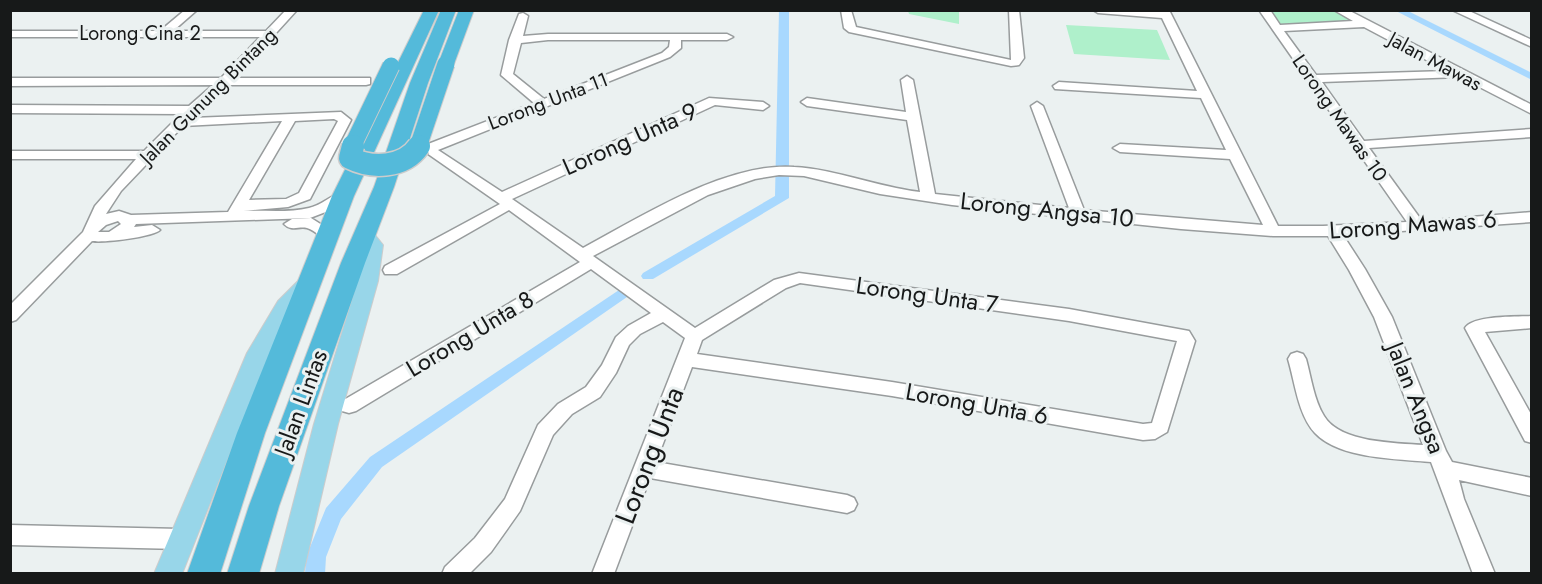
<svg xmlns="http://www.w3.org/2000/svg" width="1542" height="584" font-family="Jost,sans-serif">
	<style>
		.green { fill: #aff0cb }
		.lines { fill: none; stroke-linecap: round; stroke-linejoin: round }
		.canal { fill: #a8d8fe; fill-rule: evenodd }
		.minor-casing { stroke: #989c9d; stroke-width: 3 }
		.major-casing { stroke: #ccc; stroke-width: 2 }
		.highway-casing { stroke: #ccc; stroke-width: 2 }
		.minor { fill: #fff; fill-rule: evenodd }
		.major { fill: #98d6e9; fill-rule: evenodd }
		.highway { fill: #54bada; fill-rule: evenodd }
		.highway-bridge-far1-casing { stroke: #ccc; stroke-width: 19; stroke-linecap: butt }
		.highway-bridge-casing { stroke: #ccc; stroke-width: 25; stroke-linecap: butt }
		.highway-bridge-far1 { stroke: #54bada; stroke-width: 17 }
		.highway-bridge { stroke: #54bada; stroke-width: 22 }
		.labels { text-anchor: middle; stroke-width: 6; stroke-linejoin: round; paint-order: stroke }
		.far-street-label { font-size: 20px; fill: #171919; stroke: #ebf1f1 }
		.street-label { font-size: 24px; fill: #171919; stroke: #ebf1f1 }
		.near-street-label { font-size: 28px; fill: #171919; stroke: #ebf1f1 }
	</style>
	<rect width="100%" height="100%" fill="#ebf1f1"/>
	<!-- green -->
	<path class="green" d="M 908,11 L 959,11 L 959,24 L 909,14 Z
		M 1272,11 L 1333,11 L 1354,21 L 1281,25 Z
		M 1066,25 L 1157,30 L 1170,60 L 1074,54 Z"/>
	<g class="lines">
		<!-- canal -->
		<path class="canal" d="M 779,10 L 789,10 L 789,198 L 653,279 L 643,279 L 641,276 L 643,273 L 775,196 Z
			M 1394,10 L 1406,10 L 1532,73 L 1532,80 Z
			M 622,288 L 630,293 L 627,297 L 382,467 L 341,519 L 326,557 L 325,574 L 305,574 L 306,557 L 326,508 L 370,457 Z"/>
		<defs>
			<path id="minor" d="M 185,10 L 197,10 L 173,31 L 266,31 L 286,10 L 297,10 L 235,78 L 370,78 L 370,84 L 366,85 L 228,85 L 192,118 L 341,112 L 351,120 L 310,199 L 288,207 L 243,211 C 264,210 289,213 309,208 C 322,205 331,195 343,192 L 350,196 L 336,208 L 310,218 L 136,224 L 134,227 L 152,225 L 160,230 C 153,237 103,243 92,241 L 16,320 L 10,322 L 10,305 L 83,232 L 95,206 L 136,159 L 10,159 L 10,151 L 144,151 L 181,114 L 10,113 L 10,105 L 189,106 L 213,85 L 10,86 L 10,78 L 221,78 L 260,37 L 10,37 L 10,31 L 160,31 ZM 334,119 L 338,121 L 299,193 L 286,199 L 249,200 L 295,121 ZM 282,121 L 228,212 L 131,215 L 119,211 L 106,214 L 121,191 L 183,126 ZM 118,221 L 121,224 L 109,232 L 98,232 L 106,225 Z
				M 841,10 L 851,10 L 856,27 L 1011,60 L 1009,10 L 1019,10 L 1024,58 L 1019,65 L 1011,66 L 849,32 L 844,28 Z
				M 1093,10 L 1169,10 L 1278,226 L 1323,226 L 1407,222 L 1259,10 L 1270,10 L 1280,25 L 1353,21 L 1334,10 L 1348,10 L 1532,105 L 1532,114 L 1460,77 L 1322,82 L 1364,141 L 1532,129 L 1532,137 L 1369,148 L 1422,221 L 1532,212 L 1532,222 L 1343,235 L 1365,269 L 1392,317 L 1446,451 L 1452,462 L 1532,478 L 1532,496 L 1459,480 L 1464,499 L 1495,574 L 1473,574 L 1431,462 C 1398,459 1339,459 1315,433 C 1298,415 1295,382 1288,359 L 1291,354 L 1297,352 L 1303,354 L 1306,359 C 1311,377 1314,400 1324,416 C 1340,443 1396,443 1423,445 L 1374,317 L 1349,270 L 1328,236 L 1273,236 L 1181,229 L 952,205 L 880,194 L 804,176 L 779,175 L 755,179 L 708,195 L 593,256 L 695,328 L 774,280 L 799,273 L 1069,309 L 1189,331 L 1195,341 L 1167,432 L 1155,439 L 1143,440 L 892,396 L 692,367 L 656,462 L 847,495 L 854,498 L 857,504 L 854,510 L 847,513 L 650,478 L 614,574 L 592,574 L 685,338 L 663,322 L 640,334 L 629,345 L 616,373 L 600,397 L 572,414 L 553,435 L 520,511 L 491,552 L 469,574 L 442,574 L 445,567 L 475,538 L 505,499 L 538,425 L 558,404 L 586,387 L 602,365 L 616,337 L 628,326 L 651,313 L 591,269 L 356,411 L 349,413 L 342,411 L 340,406 L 342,401 L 580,262 L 509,210 L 397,274 L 385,274 L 383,270 L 385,266 L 500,204 L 421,149 L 423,146 L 534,103 L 501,75 L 509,40 L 519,14 L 523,13 L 528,16 L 523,36 L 548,34 L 727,34 L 733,37 L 727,40 L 681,40 L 681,48 L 670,57 L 438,150 L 502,192 L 709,98 L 763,102 L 769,106 L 763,110 L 715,105 L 512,199 L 583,248 C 641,217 726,162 794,167 C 835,169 878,187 920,192 L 907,120 L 807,106 L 801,102 L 807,98 L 906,112 L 901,80 L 907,76 L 913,80 L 935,194 L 1069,208 L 1031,106 L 1037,102 L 1043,106 L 1084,210 L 1263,225 L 1230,159 L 1120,152 L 1113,148 L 1120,144 L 1226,150 L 1201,98 L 1055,89 L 1053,86 L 1059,82 L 1197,91 L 1162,18 L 1098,13 ZM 1364,27 L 1447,71 L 1316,75 L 1284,31 ZM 548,40 L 670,40 L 669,47 L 662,53 L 544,99 L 513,74 L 521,43 ZM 800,283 L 1069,321 L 1177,341 L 1152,423 L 1143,424 L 892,382 L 697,354 L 702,340 L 786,288 Z
				M 1452,10 L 1467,10 L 1532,40 L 1532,47 Z
				M 311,218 L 333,232 L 336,235 L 333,238 C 321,242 318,231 307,228 C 298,226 292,232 284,224 L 292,219 Z
				M 1532,316 L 1532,328 L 1485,332 L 1532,416 L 1532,443 L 1525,441 L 1465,328 C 1473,315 1517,317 1532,316 Z
				M 10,525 L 180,529 L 188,532 L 191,539 L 188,546 L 180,549 L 10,545 Z"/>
			<path id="major" d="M 364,228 L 371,230 L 383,245 L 378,281 L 338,424 L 303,574 L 275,574 L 314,424 L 358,281 L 363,246 L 354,234 L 357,230 Z
				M 309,275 L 316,277 L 319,282 L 294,311 L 269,354 L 182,574 L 154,574 L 247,353 L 278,301 L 302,277 Z"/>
			<path id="highway" d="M 424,10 L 439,10 L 354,196 L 265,433 L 220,574 L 187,574 L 237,433 L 332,196 Z
				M 441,10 L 456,10 L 428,83 L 394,187 L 365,263 L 279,506 L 259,574 L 227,574 L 249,506 L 341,263 L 374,187 L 410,83 Z
				M 459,10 L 474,10 L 454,64 L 452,68 L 440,68 L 438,64 Z"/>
		</defs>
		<!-- minor casing -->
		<use href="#minor" class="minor-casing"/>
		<!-- major casing -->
		<use href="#major" class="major-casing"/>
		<!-- highway casing -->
		<use href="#highway" class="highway-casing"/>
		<!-- minor -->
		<use href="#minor" class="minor"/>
		<!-- major -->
		<use href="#major" class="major"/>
		<!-- highway -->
		<use href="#highway" class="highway"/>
		<defs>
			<path id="highway-bridge-far1" d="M 352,147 L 391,66
				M 418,147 L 446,64"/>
			<path id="highway-bridge" d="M 353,146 L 350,158 C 372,169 404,168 419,146"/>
		</defs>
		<!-- highway-bridge-far1 casing -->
		<use href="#highway-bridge-far1" class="highway-bridge-far1-casing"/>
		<!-- highway-bridge casing -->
		<use href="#highway-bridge" class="highway-bridge-casing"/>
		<!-- highway-bridge-far1 -->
		<use href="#highway-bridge-far1" class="highway-bridge-far1"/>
		<!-- highway-bridge -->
		<use href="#highway-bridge" class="highway-bridge"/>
	</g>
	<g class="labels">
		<!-- far-street labels -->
		<g class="far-street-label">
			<text x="140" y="40">Lorong Cina 2</text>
			<text transform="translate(1435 61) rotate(28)" y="7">Jalan Mawas</text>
			<text transform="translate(208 96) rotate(-45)" y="7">Jalan Gunung Bintang</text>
			<text transform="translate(548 101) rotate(-21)" y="7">Lorong Unta 11</text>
			<text transform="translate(1340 118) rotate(55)" y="7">Lorong Mawas 10</text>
		</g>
		<!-- street labels -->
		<g class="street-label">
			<text transform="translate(630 139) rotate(-24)" y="8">Lorong Unta 9</text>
			<text transform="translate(1047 210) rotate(6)" y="8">Lorong Angsa 10</text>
			<text transform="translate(1413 225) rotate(-4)" y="8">Lorong Mawas 6</text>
			<text transform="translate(927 295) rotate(8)" y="8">Lorong Unta 7</text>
			<text transform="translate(470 334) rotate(-31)" y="8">Lorong Unta 8</text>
			<text transform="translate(1416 398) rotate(68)" y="8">Jalan Angsa</text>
			<text transform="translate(301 403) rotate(-70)" y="8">Jalan Lintas</text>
			<text transform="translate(977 404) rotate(10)" y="8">Lorong Unta 6</text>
		</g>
		<!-- near-street labels -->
		<g class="near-street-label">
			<text transform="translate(649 455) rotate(-69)" y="10">Lorong Unta</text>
		</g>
	</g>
	<!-- border -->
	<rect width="1542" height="584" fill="none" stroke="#171919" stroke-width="24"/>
</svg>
